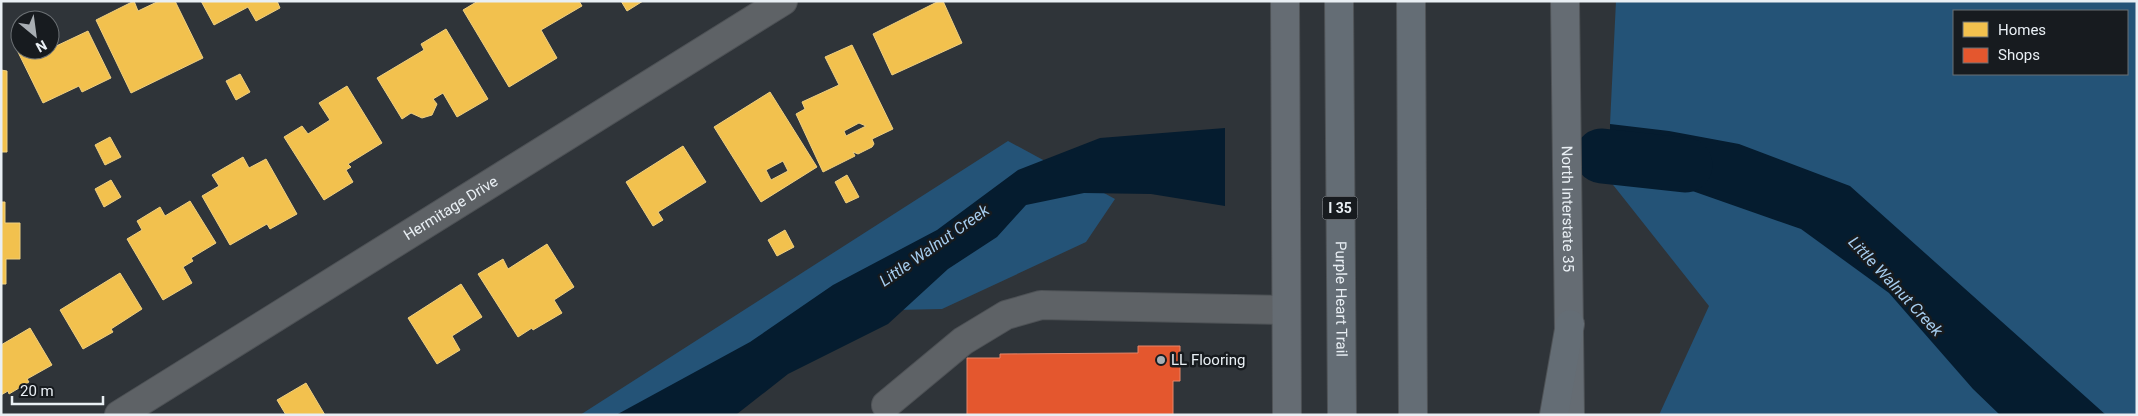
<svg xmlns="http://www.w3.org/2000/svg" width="2138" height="416" font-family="Roboto,sans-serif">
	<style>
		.green { fill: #245377; fill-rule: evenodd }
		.water { fill: #051c2f }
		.homes { fill: #f2c14e; stroke: #efcf80; fill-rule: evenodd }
		.shops { fill: #e4572e; stroke: #e68569 }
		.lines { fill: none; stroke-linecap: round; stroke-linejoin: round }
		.river { stroke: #051c2f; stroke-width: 55 }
		.minor-casing { stroke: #4e5256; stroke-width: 30 }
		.major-casing { stroke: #4e5256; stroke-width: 30 }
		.highway-casing { stroke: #4e5256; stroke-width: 30 }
		.minor { stroke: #5e6266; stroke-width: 28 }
		.major { stroke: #656c73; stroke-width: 28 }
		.highway { stroke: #646d75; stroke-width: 28 }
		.poi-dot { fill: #a8aeb3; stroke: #171b1f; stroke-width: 2 }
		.labels { text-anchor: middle; stroke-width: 5; stroke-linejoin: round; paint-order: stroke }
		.shield { fill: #171b1f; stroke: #aaafb4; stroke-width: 1 }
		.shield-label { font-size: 14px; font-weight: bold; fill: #e9eff4 }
		.street-label { font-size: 15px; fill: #e9eff4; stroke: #171b1f }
		.poi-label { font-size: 15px; fill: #e9eff4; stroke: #171b1f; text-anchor: start }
		.water-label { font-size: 16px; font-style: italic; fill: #a6cdef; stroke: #171b1f }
	</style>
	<rect width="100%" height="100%" fill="#2f3439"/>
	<!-- green -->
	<path class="green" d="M 1616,1 L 2137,1 L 2137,415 L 1659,415 L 1709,306 L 1610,181 L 1610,124 ZM 1954,11 L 2127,11 L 2127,74 L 1954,74 Z
		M 1008,141 L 1115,199 L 1086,242 L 942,309 L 895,310 L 699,415 L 580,415 Z"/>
	<!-- water -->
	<path class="water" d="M 1610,124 L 1669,131 L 1739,144 L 1850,186 L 2106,415 L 2000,415 L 1973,389 L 1889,293 L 1801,229 L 1681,187 L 1610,181 Z
		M 1225,128 L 1225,206 L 1151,194 L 1084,193 L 1026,205 L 997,237 L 948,269 L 888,324 L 788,374 L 737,414 L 616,415 L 750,342 L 833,285 L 937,230 L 1018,170 L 1100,138 Z"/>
	<!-- homes -->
	<path class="homes" d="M 134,1 L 138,11 L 159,1 L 175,1 L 203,58 L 131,93 L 96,20 Z
		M 201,1 L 277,1 L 280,8 L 256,21 L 248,7 L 214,25 Z
		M 478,1 L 579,1 L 582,6 L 541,30 L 557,58 L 509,87 L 463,10 Z
		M 621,1 L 643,1 L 627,11 Z
		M 939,1 L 943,1 L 962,43 L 892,75 L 873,34 Z
		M 446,29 L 488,99 L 457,117 L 443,93 L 433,99 L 437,104 L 432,115 L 422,118 L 411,113 L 402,119 L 377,78 L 424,50 L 421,44 Z
		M 88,31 L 111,78 L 82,92 L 79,86 L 43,103 L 16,48 L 20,46 L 20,50 L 50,50 L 50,43 L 52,48 Z
		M 852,45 L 893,129 L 872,139 L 874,144 L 872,147 L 858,154 L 853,152 L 855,156 L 823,172 L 796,114 L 805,109 L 802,102 L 839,85 L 825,57 ZM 859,123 L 866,126 L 846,136 L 844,131 Z
		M 1,70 L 7,71 L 7,152 L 1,152 Z
		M 240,74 L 250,92 L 236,100 L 226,81 Z
		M 347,86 L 382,143 L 348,164 L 351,167 L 346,170 L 353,182 L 324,200 L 284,137 L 302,126 L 308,134 L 330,120 L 319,103 Z
		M 770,92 L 817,167 L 761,202 L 714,127 ZM 783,161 L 788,171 L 771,180 L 766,170 Z
		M 110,137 L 121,157 L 105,165 L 95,145 Z
		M 683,146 L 706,182 L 658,212 L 663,220 L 653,226 L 626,182 Z
		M 243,157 L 249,168 L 266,159 L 297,214 L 270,229 L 267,224 L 230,245 L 202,196 L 219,186 L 212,175 Z
		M 847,175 L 859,197 L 846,203 L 835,182 Z
		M 111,180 L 121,197 L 104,207 L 95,189 Z
		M 190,201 L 216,243 L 191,258 L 193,261 L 183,267 L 192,283 L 163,300 L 127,239 L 142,230 L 137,221 L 160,207 L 165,216 Z
		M 1,202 L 5,202 L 5,223 L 20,223 L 20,259 L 6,259 L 6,284 L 1,284 Z
		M 785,230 L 794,247 L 777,256 L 768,240 Z
		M 547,244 L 574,287 L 554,300 L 562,313 L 533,330 L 532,328 L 518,337 L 478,274 L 503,259 L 508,269 Z
		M 120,273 L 142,309 L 111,329 L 113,332 L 83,349 L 60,310 Z
		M 461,284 L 482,317 L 452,336 L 460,350 L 437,364 L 408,318 Z
		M 30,328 L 52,365 L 27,379 L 29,382 L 9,394 L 8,391 L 1,395 L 1,345 Z
		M 306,383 L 325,415 L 286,415 L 277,400 Z"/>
	<!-- shops -->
	<path class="shops" d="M 1138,346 L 1180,346 L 1180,381 L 1173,381 L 1173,415 L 967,415 L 967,358 L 1000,358 L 1000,354 L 1138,353 Z"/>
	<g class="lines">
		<!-- river -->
		<path class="river" d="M 1602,156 L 1685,165"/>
		<defs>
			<g id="minor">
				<path d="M 886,405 L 963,341 L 1006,315 L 1041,305 L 1286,310"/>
				<path id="s1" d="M 119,415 L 783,1"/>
			</g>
			<g id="major">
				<path d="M 1285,1 L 1287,415"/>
				<path id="s2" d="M 1565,1 L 1570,415"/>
			</g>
			<g id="highway">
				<path id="s3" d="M 1339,1 L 1342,415"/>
				<path d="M 1411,1 L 1413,415"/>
				<path d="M 1554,415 L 1570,324"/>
			</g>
		</defs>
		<!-- minor casing -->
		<use href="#minor" class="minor-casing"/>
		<!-- major casing -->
		<use href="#major" class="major-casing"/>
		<!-- highway casing -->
		<use href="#highway" class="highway-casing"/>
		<!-- minor -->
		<use href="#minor" class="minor"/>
		<!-- major -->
		<use href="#major" class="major"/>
		<!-- highway -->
		<use href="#highway" class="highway"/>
	</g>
	<!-- markers -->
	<circle class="poi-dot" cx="1161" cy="360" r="5"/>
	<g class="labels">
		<!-- shield labels -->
		<rect class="shield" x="1322.5" y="196.5" width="35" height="23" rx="4"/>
		<g class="shield-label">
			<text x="1340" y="213">I 35</text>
		</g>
		<!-- street labels -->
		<g class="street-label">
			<text dy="5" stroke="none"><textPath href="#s1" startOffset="391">Hermitage Drive</textPath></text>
			<text dy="5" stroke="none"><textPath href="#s2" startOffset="208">North Interstate 35</textPath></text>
			<text dy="5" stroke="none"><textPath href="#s3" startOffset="298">Purple Heart Trail</textPath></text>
		</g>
		<!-- poi labels -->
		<g class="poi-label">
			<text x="1171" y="365">LL Flooring</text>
		</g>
		<!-- water labels -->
		<g class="water-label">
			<text transform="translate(934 245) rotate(-35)" y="6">Little Walnut Creek</text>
			<text transform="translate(1896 286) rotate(47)" y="6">Little Walnut Creek</text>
		</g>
	</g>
	<!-- border -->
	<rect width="2138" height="416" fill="none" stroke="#e9eff4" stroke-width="5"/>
	<!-- legend -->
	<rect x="1953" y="10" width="175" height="65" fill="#171b1f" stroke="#6b7074"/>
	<rect x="1963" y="22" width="25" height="15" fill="#f2c14e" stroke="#6b7074"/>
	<text x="1998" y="35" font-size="15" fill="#e9eff4">Homes</text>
	<rect x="1963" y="48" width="25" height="15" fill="#e4572e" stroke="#6b7074"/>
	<text x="1998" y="60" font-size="15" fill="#e9eff4">Shops</text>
	<!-- north arrow -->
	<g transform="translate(35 35) rotate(151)"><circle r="24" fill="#171b1f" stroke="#6b7074"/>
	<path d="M0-4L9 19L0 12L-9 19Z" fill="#a8aeb3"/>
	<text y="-8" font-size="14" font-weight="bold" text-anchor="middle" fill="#e9eff4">N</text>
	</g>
	<!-- scale -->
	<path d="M12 396v8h91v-8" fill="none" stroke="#e9eff4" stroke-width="2.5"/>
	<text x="20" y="396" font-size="15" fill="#e9eff4" stroke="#171b1f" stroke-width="4" paint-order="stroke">20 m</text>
</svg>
